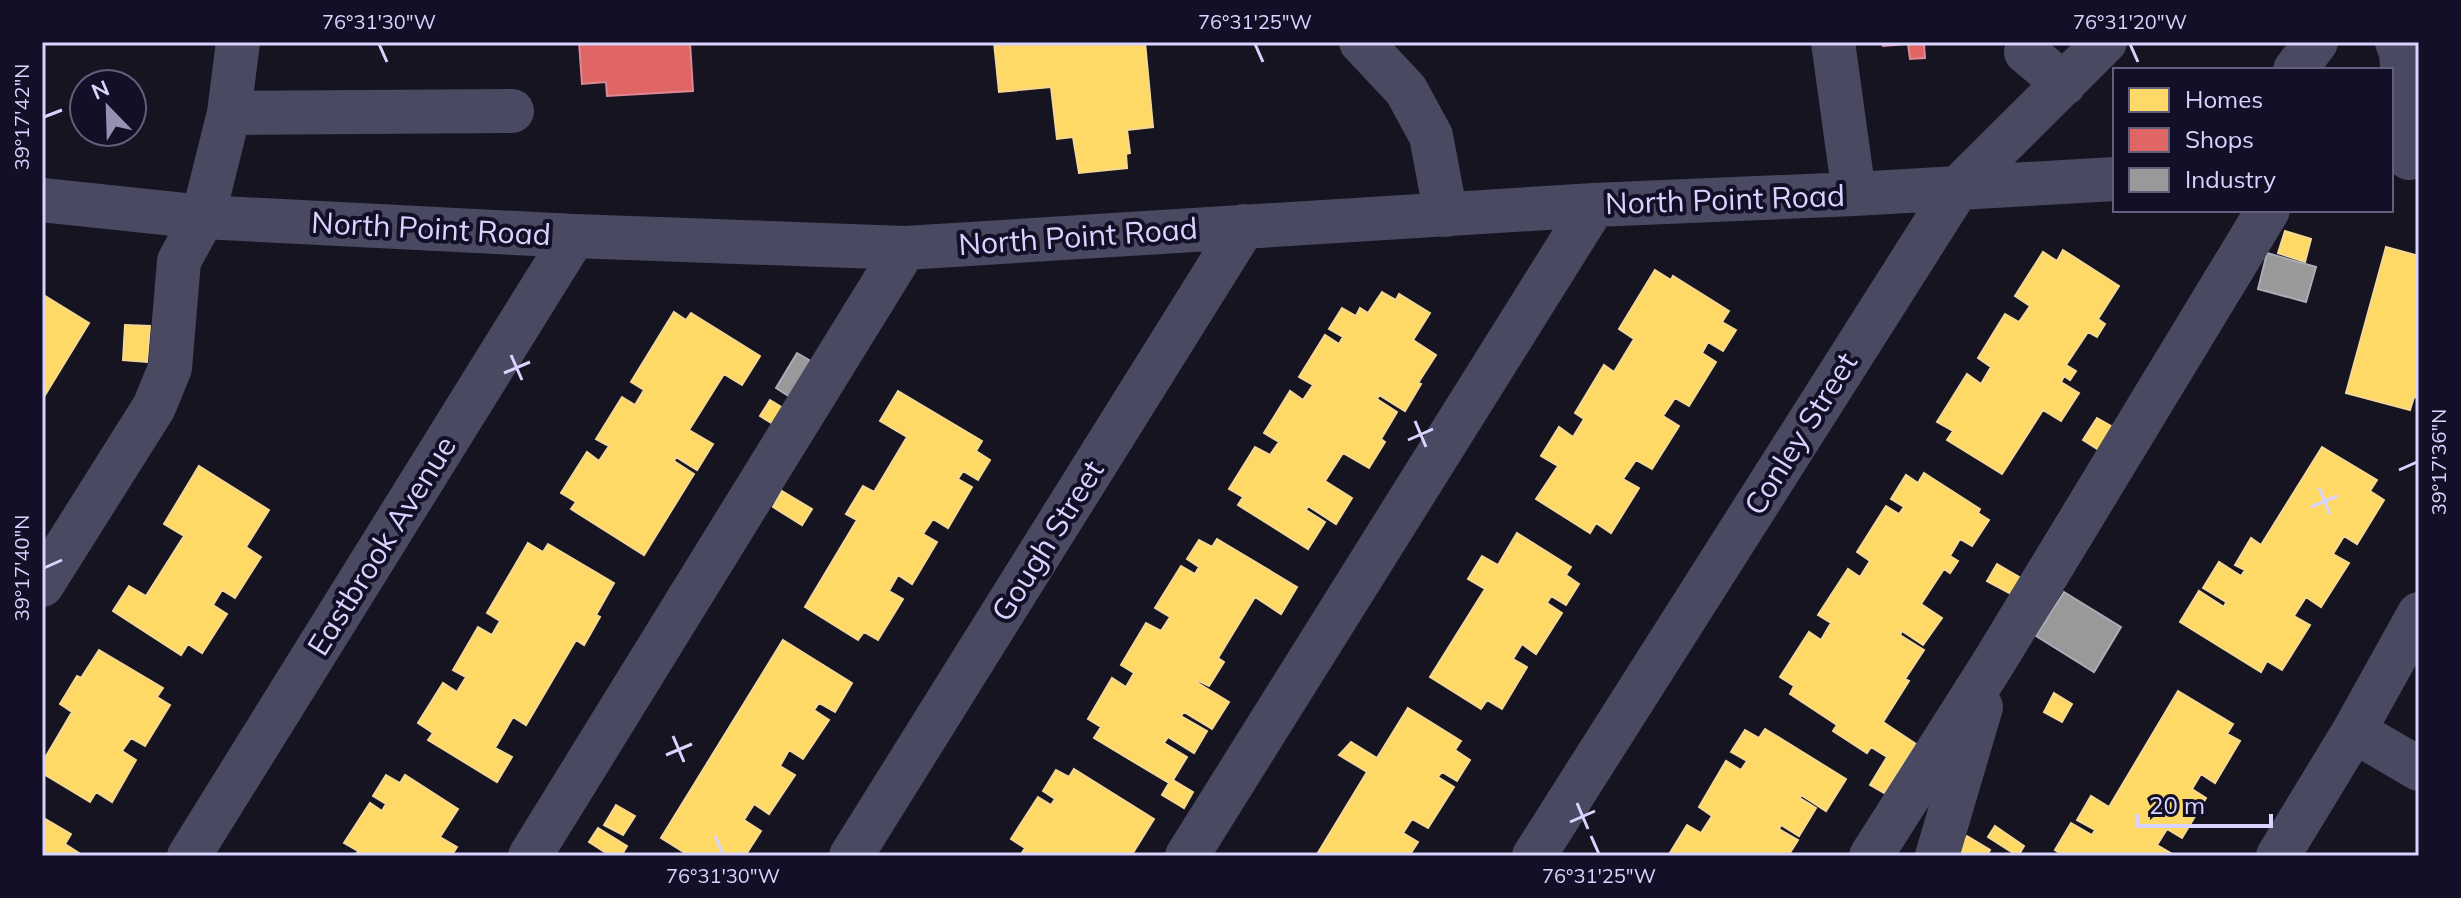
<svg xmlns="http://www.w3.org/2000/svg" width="2461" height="898" font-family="Mulish,sans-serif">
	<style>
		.homes { fill: #ffd966; stroke: #f4d894; stroke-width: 2 }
		.shops { fill: #e06666; stroke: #de8794; stroke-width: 2 }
		.industry { fill: #999; stroke: #acabb8; stroke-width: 2 }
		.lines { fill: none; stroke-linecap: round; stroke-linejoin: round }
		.minor { stroke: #4a4962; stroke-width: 44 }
		.ticks { fill: none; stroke: #d9d4ff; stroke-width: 3 }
		.labels { text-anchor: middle; stroke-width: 8; stroke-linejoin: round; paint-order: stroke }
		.street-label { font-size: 30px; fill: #d9d4ff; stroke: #130f26 }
		.neatline { fill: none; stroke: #d9d4ff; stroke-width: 3 }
		.ticks-label { font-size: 20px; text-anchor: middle; fill: #d9d4ff }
	</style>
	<rect width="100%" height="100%" fill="#161421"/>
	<!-- homes -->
	<path class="homes" d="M 994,42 L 1145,42 L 1153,127 L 1127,130 L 1130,153 L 1126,154 L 1127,168 L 1079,173 L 1073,137 L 1057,139 L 1051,87 L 999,92 Z
		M 2285,231 L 2311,239 L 2305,262 L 2278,253 Z
		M 2386,247 L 2419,256 L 2419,398 L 2414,397 L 2410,410 L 2346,393 Z
		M 2063,250 L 2119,286 L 2098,319 L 2105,324 L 2097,337 L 2088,332 L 2066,365 L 2076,371 L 2070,380 L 2064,376 L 2061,382 L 2079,393 L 2061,421 L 2043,410 L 2002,474 L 1947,440 L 1953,431 L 1937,422 L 1967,374 L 1981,384 L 1991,367 L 1978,358 L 2005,314 L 2019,322 L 2030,306 L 2015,296 L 2043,252 L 2057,261 Z
		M 1655,270 L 1671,280 L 1673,276 L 1729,311 L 1722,322 L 1736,330 L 1723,351 L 1708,342 L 1702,353 L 1716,362 L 1689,406 L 1675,398 L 1663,416 L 1679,426 L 1652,469 L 1636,460 L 1623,479 L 1639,488 L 1611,533 L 1596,523 L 1590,533 L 1536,499 L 1558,466 L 1541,456 L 1559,427 L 1573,437 L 1584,419 L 1575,413 L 1604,365 L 1614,372 L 1634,339 L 1619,329 Z
		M 1382,292 L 1396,300 L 1399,294 L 1430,313 L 1413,340 L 1436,355 L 1418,383 L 1421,384 L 1405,411 L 1379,395 L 1377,399 L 1397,412 L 1381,439 L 1385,442 L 1369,468 L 1343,453 L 1325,481 L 1352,498 L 1336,524 L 1308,506 L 1306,510 L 1325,522 L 1308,549 L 1238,505 L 1243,497 L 1229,489 L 1255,447 L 1270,455 L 1279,442 L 1264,433 L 1290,391 L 1303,400 L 1313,385 L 1299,377 L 1325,335 L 1339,344 L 1343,337 L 1329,329 L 1342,308 L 1356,316 L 1360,308 L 1368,313 Z
		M 42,294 L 89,323 L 42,400 Z
		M 674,312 L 686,320 L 691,313 L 760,356 L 742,385 L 724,374 L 689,430 L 713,444 L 697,470 L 676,457 L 674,461 L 694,474 L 644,555 L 571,509 L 576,502 L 561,493 L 587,452 L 599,461 L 609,446 L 596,439 L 622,397 L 635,405 L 644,390 L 631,382 Z
		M 125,325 L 150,326 L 147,362 L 123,360 Z
		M 898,391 L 982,441 L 976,451 L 990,460 L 978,480 L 963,471 L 958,479 L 972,487 L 948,528 L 933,519 L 923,534 L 937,542 L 912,584 L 898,575 L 889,591 L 903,599 L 878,640 L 864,632 L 858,640 L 805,607 L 857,520 L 846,514 L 863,486 L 874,492 L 907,437 L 880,421 Z
		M 770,400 L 788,411 L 778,427 L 760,416 Z
		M 2097,418 L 2113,427 L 2099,450 L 2083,440 Z
		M 2322,447 L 2377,480 L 2370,491 L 2384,500 L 2357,544 L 2344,536 L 2333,554 L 2349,563 L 2321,607 L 2306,597 L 2294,616 L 2310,625 L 2282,670 L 2267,661 L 2261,672 L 2180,622 L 2199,591 L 2224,607 L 2226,602 L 2203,588 L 2219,562 L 2241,576 L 2245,570 L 2235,565 L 2251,538 L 2261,545 Z
		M 199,466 L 269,510 L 246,547 L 261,557 L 235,598 L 222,590 L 213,605 L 227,614 L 202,653 L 188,644 L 181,655 L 113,611 L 129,586 L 146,596 L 184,536 L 164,524 Z
		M 1924,473 L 1980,509 L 1978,513 L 1989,520 L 1972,546 L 1960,539 L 1950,556 L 1958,561 L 1950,573 L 1944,569 L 1921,604 L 1942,618 L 1923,645 L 1902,631 L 1900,635 L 1924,650 L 1905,679 L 1909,681 L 1883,722 L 1916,744 L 1884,793 L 1870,785 L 1887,757 L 1871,747 L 1867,753 L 1833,731 L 1837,725 L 1790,694 L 1794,686 L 1780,677 L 1809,632 L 1821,640 L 1831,623 L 1818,615 L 1848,569 L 1860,577 L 1870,561 L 1857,552 L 1886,506 L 1899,514 L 1904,507 L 1891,499 L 1906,475 L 1918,483 Z
		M 782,491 L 812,509 L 802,525 L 773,507 Z
		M 1517,533 L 1571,567 L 1566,575 L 1579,584 L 1566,605 L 1551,596 L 1547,603 L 1562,613 L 1536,654 L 1522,644 L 1513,659 L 1527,667 L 1502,709 L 1487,700 L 1481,709 L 1430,677 L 1485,589 L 1468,579 L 1482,556 L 1498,565 Z
		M 1217,539 L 1297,587 L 1281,614 L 1255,597 L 1218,658 L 1224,662 L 1209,686 L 1199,681 L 1198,683 L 1229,702 L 1212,729 L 1184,712 L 1181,716 L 1207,731 L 1194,753 L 1168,737 L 1164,743 L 1187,757 L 1173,780 L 1193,792 L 1184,808 L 1162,795 L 1169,783 L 1094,738 L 1101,727 L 1088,719 L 1112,678 L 1126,687 L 1134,673 L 1121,665 L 1146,623 L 1161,631 L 1170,617 L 1155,608 L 1181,566 L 1195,574 L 1199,567 L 1187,559 L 1199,540 L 1212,547 Z
		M 528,543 L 543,552 L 548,544 L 614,583 L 596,615 L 600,617 L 584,645 L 576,640 L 526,725 L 513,717 L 495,748 L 512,757 L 497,782 L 428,740 L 433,733 L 418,723 L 443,683 L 457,692 L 466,677 L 453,670 L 478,627 L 492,635 L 500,621 L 487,613 Z
		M 1997,564 L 2021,578 L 2011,594 L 1987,581 Z
		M 783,640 L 852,683 L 835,712 L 819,703 L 814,710 L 829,720 L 803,759 L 789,750 L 780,766 L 795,775 L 769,814 L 754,804 L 744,820 L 761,831 L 745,856 L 690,856 L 661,838 Z
		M 99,650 L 163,688 L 157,697 L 170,705 L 145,746 L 131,738 L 122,751 L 136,760 L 112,802 L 96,792 L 90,802 L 42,773 L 42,763 L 72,712 L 60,704 L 77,676 L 81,678 Z
		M 2178,691 L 2233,724 L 2227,734 L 2240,741 L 2215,783 L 2201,774 L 2192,789 L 2206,798 L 2182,838 L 2167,829 L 2157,845 L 2172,854 L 2171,856 L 2064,856 L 2055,850 L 2071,823 L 2092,835 L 2095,830 L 2077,820 L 2091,796 L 2109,807 Z
		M 2054,693 L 2072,704 L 2062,722 L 2044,712 Z
		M 1408,708 L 1461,741 L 1455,750 L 1470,760 L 1457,781 L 1442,772 L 1438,777 L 1454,787 L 1428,828 L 1412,819 L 1403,833 L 1418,842 L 1409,856 L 1316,856 L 1367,772 L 1339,755 L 1351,742 L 1377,758 Z
		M 1765,729 L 1846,779 L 1826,811 L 1801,795 L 1800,798 L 1816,808 L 1799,836 L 1781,825 L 1779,829 L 1798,840 L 1788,856 L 1668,856 L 1687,825 L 1701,833 L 1712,816 L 1699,807 L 1726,761 L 1741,770 L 1747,761 L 1731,752 L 1745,730 L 1759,738 Z
		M 1074,769 L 1154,819 L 1131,856 L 1020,856 L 1025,848 L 1011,839 L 1038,797 L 1051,805 L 1055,799 L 1043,791 L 1056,770 L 1069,777 Z
		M 386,775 L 400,783 L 405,775 L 458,809 L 440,837 L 457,847 L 451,856 L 355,856 L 358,851 L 344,843 L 370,803 L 382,811 L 386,804 L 373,796 Z
		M 616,805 L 635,816 L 623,835 L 604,825 Z
		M 42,817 L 71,834 L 65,844 L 79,853 L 77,856 L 42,856 Z
		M 1995,826 L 2024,846 L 2018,856 L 1988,837 Z
		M 598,828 L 627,846 L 621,856 L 611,856 L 589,842 Z
		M 1967,836 L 1990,850 L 1987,856 L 1961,856 L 1956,853 Z"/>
	<!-- shops -->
	<path class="shops" d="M 579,42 L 690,42 L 693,91 L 607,96 L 606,82 L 582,84 Z
		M 1883,42 L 1947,42 L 1924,44 L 1925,58 L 1910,59 L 1908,44 L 1883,46 Z"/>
	<!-- industry -->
	<path class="industry" d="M 2267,253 L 2316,267 L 2306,302 L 2258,289 Z
		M 797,353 L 816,364 L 795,400 L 776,388 Z
		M 2064,592 L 2121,627 L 2094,672 L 2036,636 Z"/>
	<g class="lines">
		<!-- minor -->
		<path class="minor" d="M 1361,42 L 1406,90 L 1431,136 L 1446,215
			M 1833,42 L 1854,194
			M 2029,42 L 2026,52 L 2064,84
			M 2397,42 L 2401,53 L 2409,158
			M 2295,70 L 2316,42
			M 229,113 L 512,111
			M 42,200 L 203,217 L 574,236 L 905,248 L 1594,205 L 1854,194 L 2115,179
			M 42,585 L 154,407 L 170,368 L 179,261 L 203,217 L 229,113 L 238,42
			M 2354,731 L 2419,769
			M 189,856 L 574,236
			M 530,856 L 905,248
			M 851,856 L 1244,226
			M 1187,856 L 1594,205
			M 1534,856 L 1957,189 L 2105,42
			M 1871,856 L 1994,662 L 2268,210
			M 1937,856 L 1981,707
			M 2278,856 L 2354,731 L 2419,614"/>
	</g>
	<!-- ticks -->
	<path class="ticks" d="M 379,44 L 387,62M 1255,44 L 1263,62M 2130,44 L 2138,62M 44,117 L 62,110M 511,355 L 522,380M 504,373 L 530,362M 1415,421 L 1426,447M 1408,440 L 1433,429M 2399,470 L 2417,462M 2319,488 L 2330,514M 2311,507 L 2337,496M 44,568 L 62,560M 673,736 L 684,762M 666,755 L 692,744M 1577,803 L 1588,829M 1570,822 L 1595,811M 715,836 L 723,854M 1591,836 L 1599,854"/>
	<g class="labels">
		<!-- street labels -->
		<g class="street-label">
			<text transform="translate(1725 200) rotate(-2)" y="10">North Point Road</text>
			<text transform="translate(431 229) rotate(3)" y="10">North Point Road</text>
			<text transform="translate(1078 237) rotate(-4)" y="10">North Point Road</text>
			<text transform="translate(1801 434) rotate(-58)" y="10">Conley Street</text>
			<text transform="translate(1048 541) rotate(-58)" y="10">Gough Street</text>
			<text transform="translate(382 546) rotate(-58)" y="10">Eastbrook Avenue</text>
		</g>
	</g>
	<!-- border -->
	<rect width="2461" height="898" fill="none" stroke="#130f26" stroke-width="88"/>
	<!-- legend -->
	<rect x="2113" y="68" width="280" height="144" fill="#130f26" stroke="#625e7d" stroke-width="2"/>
	<rect x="2129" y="88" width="40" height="24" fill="#ffd966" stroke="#625e7d" stroke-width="2"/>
	<text x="2185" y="108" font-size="24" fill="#d9d4ff">Homes</text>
	<rect x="2129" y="128" width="40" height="24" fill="#e06666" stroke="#625e7d" stroke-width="2"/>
	<text x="2185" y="148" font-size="24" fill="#d9d4ff">Shops</text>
	<rect x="2129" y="168" width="40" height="24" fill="#999999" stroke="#625e7d" stroke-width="2"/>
	<text x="2185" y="188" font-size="24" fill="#d9d4ff">Industry</text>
	<!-- north arrow -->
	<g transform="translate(108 108) rotate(337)"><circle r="38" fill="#130f26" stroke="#625e7d" stroke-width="2"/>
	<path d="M0-6L14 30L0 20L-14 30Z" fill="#9591b1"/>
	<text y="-12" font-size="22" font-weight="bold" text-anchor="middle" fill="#d9d4ff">N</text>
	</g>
	<!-- scale -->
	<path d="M2137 814v12h134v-12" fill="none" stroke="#d9d4ff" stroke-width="4"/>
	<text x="2149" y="814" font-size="24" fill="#d9d4ff" stroke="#130f26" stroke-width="6" paint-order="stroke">20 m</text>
	<rect x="44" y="44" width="2373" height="810" class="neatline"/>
	<g class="ticks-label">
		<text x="379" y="29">76°31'30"W</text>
		<text x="1255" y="29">76°31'25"W</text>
		<text x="2130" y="29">76°31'20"W</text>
		<text transform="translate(22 117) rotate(-90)" y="7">39°17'42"N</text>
		<text transform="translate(2439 462) rotate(-90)" y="7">39°17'36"N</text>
		<text transform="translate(22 568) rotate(-90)" y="7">39°17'40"N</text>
		<text x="723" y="883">76°31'30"W</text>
		<text x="1599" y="883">76°31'25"W</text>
	</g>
</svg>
